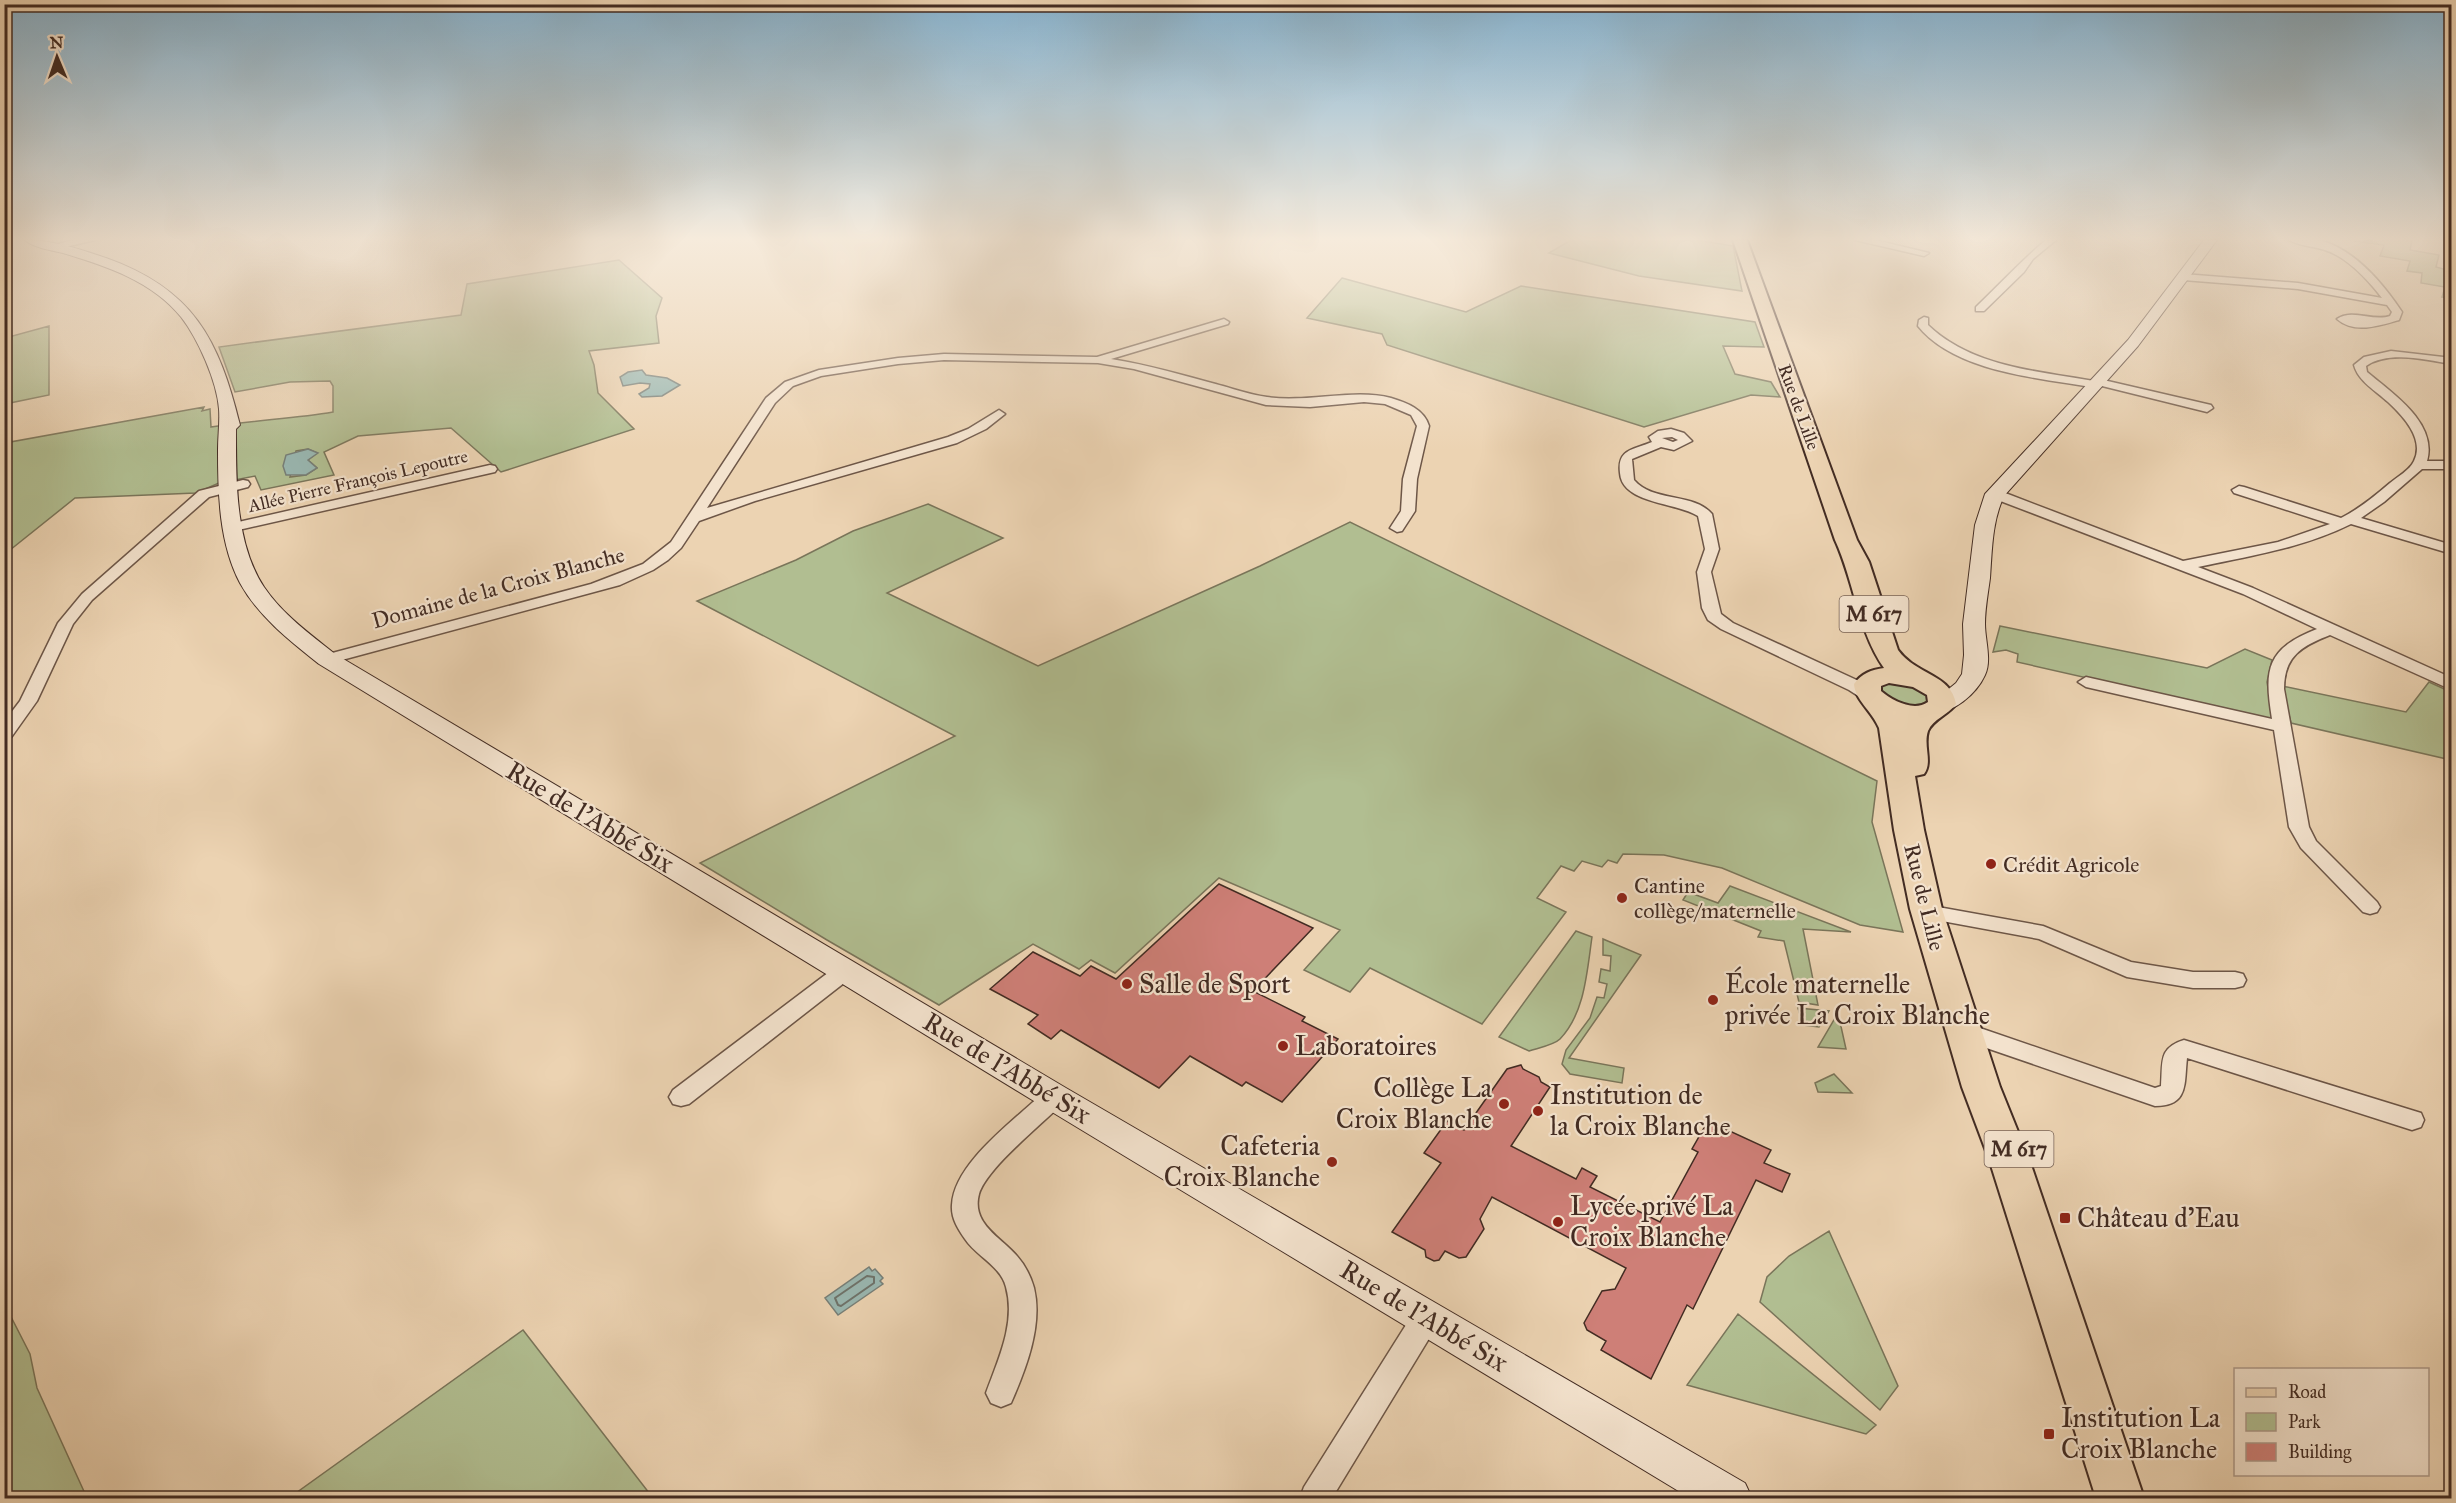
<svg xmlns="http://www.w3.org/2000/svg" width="2456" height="1503" font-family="'IM FELL Great Primer',serif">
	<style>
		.green { fill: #b1be91; stroke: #7a755a; stroke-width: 1.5; fill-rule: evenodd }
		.water { fill: #99b7b1; stroke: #777f78; stroke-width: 1.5 }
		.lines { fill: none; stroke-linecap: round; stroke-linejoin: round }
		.shore { stroke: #6e726a; stroke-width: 2 }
		.building { fill: #ce7f77; stroke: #432c23; stroke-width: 1.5 }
		.minor-casing { stroke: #6d5647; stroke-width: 3 }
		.secondary-casing { stroke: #432c23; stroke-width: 2 }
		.primary-casing { stroke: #432c23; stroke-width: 4 }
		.minor { fill: #f3e2cd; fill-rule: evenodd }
		.secondary { fill: #f3e2cd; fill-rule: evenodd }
		.primary { fill: #ecd3b2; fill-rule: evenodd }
		.poi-dot { fill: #8f2418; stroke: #f3e2cd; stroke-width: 2 }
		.labels { text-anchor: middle; stroke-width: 4.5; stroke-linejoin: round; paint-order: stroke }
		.far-street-label { font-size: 18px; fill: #432c23; stroke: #f3e2cd }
		.shield { fill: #f3e2cd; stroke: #786356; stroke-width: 1.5 }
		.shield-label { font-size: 21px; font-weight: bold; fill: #432c23 }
		.street-label { font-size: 22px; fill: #432c23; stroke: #f3e2cd }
		.poi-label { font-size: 22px; fill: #432c23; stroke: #f3e2cd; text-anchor: start }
		.near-street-label { font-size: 27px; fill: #432c23; stroke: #f3e2cd }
		.near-poi-label { font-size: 27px; fill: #432c23; stroke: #f3e2cd; text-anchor: start }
	</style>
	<rect width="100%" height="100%" fill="#ecd3b2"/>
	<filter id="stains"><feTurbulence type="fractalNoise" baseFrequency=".00333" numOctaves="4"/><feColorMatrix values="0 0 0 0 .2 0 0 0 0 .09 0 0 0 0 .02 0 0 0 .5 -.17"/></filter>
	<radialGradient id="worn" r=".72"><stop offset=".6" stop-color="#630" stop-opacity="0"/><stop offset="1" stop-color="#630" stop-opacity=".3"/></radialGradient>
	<!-- green -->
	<path class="green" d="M 1571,240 L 1696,240 L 1733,246 L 1742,291 L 1639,276 L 1549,253 Z
		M 2412,240 L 2410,250 L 2439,255 L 2436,267 L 2451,271 L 2451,298 L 2442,297 L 2445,287 L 2421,283 L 2422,273 L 2407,271 L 2410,261 L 2380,256 L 2384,245 L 2354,241 Z
		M 619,260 L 662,298 L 656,316 L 659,343 L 589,351 L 594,365 L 598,393 L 634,429 L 501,472 L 451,428 L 358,436 L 324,452 L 334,475 L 261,490 L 255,476 L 219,483 L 196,493 L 75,498 L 5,554 L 5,443 L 204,407 L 202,411 L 210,409 L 211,427 C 252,420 293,419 333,412 L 333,386 L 330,381 L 290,382 L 235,392 L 219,347 L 461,315 L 467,284 ZM 308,449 L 317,453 L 308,460 L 317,468 L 306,475 L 290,477 L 296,451 Z
		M 1342,278 L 1466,312 L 1521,286 L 1755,322 L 1764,347 L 1723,346 L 1735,374 L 1771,382 L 1780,397 L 1751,395 L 1644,427 L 1387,345 L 1382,334 L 1307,318 Z
		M 49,326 L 49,395 L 5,404 L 5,338 Z
		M 928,504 L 1003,538 L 887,593 L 1038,666 L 1260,566 L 1350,522 L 1877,781 L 1872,822 L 1903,932 L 1860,925 L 1722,868 L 1664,855 L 1623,854 L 1617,863 L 1608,860 L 1602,867 L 1582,861 L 1574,871 L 1561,866 L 1537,898 L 1566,912 L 1482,1024 L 1370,968 L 1350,992 L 1304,970 L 1340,930 L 1219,878 L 1115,973 L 1091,960 L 1079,969 L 1033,944 L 939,1005 L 827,940 L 700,863 L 955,736 L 697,601 L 796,560 L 853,531 Z
		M 2000,626 L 2207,668 L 2245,649 L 2272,660 L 2267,682 L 2273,720 L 2017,662 L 2018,654 L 2006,650 L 1993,652 Z
		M 1889,682 L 1911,683 L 1932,698 L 1925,707 L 1903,706 L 1882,694 L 1881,686 Z
		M 2429,682 L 2451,692 L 2451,760 L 2291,723 L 2282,686 L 2406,712 Z
		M 1730,886 L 1851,932 L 1803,929 L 1818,1005 L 1799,1002 L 1784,941 L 1758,937 L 1761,931 L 1683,900 L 1688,892 L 1718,903 Z
		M 1576,931 L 1592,937 C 1587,971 1585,1013 1560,1039 C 1554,1045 1538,1048 1529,1051 L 1499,1037 Z
		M 1603,939 L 1641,955 L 1569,1058 L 1624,1068 L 1622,1083 L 1570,1074 L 1562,1064 L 1566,1050 L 1590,1018 L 1597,997 L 1604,998 L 1607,984 L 1599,982 L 1601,969 L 1610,971 L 1611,956 L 1603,955 Z
		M 1798,1008 L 1829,1011 L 1819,1027 L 1803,1025 Z
		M 1838,1013 L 1846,1049 L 1818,1047 Z
		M 1834,1074 L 1852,1093 L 1818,1092 L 1815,1083 Z
		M 1829,1231 L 1898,1386 L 1880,1410 L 1760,1302 L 1767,1277 L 1789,1256 Z
		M 5,1305 L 30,1354 L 37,1388 L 87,1498 L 5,1498 Z
		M 1738,1314 L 1876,1425 L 1866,1434 L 1687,1385 Z
		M 523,1330 L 653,1498 L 289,1498 Z"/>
	<!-- water -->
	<path class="water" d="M 642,370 L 646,375 L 667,378 L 680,385 L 662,396 L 642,397 L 639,394 L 649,388 L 650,384 L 640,383 L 623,386 L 620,377 L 628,372 Z
		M 308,449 L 318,453 L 308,460 L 317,468 L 306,475 L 286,475 L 283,466 L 286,455 Z
		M 869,1267 L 872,1271 L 875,1269 L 883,1278 L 880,1281 L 883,1284 L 838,1315 L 825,1298 Z"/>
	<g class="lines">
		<!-- shore -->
		<path class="shore" d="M 867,1276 L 874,1277 L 874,1283 L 841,1306 L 838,1305 L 835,1298 Z"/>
	</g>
	<!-- building -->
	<path class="building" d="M 1219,884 L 1313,928 L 1253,991 L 1305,1017 L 1302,1021 L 1338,1039 L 1282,1102 L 1246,1082 L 1242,1086 L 1190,1056 L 1159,1088 L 1061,1030 L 1051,1039 L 1028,1024 L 1038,1015 L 990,989 L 1033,952 L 1080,976 L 1091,966 L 1116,979 Z
		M 1521,1065 L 1523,1069 L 1539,1077 L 1541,1082 L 1550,1087 L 1511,1146 L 1576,1179 L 1582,1168 L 1597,1176 L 1590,1187 L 1660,1222 L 1698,1152 L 1692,1149 L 1708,1121 L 1771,1150 L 1764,1163 L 1790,1174 L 1782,1192 L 1756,1180 L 1693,1309 L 1687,1305 L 1651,1379 L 1601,1350 L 1606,1341 L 1587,1330 L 1584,1323 L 1602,1291 L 1615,1289 L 1626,1268 L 1492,1197 L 1480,1219 L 1484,1229 L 1466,1257 L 1459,1258 L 1445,1251 L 1439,1260 L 1434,1261 L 1426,1257 L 1425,1250 L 1392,1232 L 1441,1163 L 1424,1153 L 1447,1121 L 1464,1130 L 1507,1069 Z"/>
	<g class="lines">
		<defs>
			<path id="minor" d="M 73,240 L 95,240 L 52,250 L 47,247 Z
				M 1855,240 L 1875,240 L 1929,253 L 1924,256 Z
				M 2046,240 L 2056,240 L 2033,259 L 2024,272 L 1984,311 L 1976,311 L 1976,307 C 2000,284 2021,261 2046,240 Z
				M 2289,240 C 2299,240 2312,238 2322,241 C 2355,250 2384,285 2402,312 L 2399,320 C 2379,326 2354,334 2337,319 C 2352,308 2373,322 2390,316 L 2392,312 L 2387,305 L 2298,289 L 2183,280 L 2178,277 L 2183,274 L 2298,283 L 2382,298 C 2369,281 2347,257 2325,250 C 2313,246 2299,246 2289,240 Z
				M 1924,317 L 1928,318 L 1928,325 C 1972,367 2037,371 2094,381 L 2099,379 L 2211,405 L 2213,408 L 2207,412 L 2102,386 L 2097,388 C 2041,378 1956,373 1918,326 L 1919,320 Z
				M 1224,319 L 1229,322 L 1228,324 L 1111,359 C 1149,365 1186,376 1223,386 C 1237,390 1252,395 1267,397 C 1307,403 1355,388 1391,398 C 1407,403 1424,409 1429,426 L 1417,479 L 1415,511 L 1402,531 L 1397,532 L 1390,528 L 1401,511 L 1403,479 L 1417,426 L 1411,415 L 1385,404 L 1364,402 L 1310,407 L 1266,405 L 1134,369 L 1098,363 L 944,360 L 898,364 L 821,376 L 793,386 L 775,403 L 707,508 L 948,437 L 968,429 L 999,410 L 1005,414 L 986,429 L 957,443 L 755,501 L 699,521 L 681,548 L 668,560 L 653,570 L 620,585 L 327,664 L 319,659 L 321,656 L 591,584 L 643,564 L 671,542 L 766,398 L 785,382 L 819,370 L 898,358 L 944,354 L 1097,357 Z
				M 2391,351 L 2452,358 L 2452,364 C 2426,360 2389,350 2366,366 L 2367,372 C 2392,393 2438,423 2427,461 L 2452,461 L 2452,469 L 2422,469 L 2384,502 L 2361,518 L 2452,545 L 2452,554 L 2351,524 C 2303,548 2250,556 2198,567 L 2253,588 L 2452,678 L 2452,690 L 2330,635 C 2302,646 2284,656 2284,689 L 2309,827 L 2316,841 L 2377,902 L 2380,907 L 2377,912 L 2370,914 L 2363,912 L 2301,848 L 2289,827 L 2274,730 L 2086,687 L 2078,682 L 2086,677 L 2272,719 C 2264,669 2266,649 2317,629 L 2243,594 L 1990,497 L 1988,494 L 1995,490 L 2000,491 L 2183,561 L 2278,542 L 2330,524 L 2234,493 L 2232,490 L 2239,486 L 2244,487 L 2341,518 C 2359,509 2375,496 2390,483 C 2397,477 2410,470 2414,461 C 2425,439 2403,416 2388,402 C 2376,391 2358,381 2354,365 L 2364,357 Z
				M 1671,429 L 1684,433 L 1692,441 L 1674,450 L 1661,447 L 1632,459 L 1634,480 C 1654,503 1693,492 1712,514 L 1719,549 L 1711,572 L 1721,614 L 1733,623 L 1861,682 L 1881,697 L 1878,701 L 1866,701 L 1849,690 L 1721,629 L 1708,620 L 1702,608 L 1697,572 L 1705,549 L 1698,516 C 1676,502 1622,504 1620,473 C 1617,449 1633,450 1652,442 L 1649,437 L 1658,431 ZM 1672,437 L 1678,440 L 1673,442 L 1662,438 Z
				M 490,465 L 495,466 L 497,469 L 495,472 L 234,531 L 227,527 L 234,523 Z
				M 243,480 L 248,481 L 250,484 L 248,487 L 209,497 L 92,600 L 73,624 L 37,701 L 10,739 L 4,740 L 4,722 L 20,701 L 58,623 L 82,594 L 199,491 Z
				M 1938,907 L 2043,926 L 2131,962 L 2193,972 L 2235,972 L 2243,974 L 2246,980 L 2243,986 L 2235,988 L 2193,988 L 2127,977 L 2039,939 L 1931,919 L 1928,914 L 1931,909 Z
				M 845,963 L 853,966 L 856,971 L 853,976 L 689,1104 L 681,1106 L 673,1104 L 669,1097 L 673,1090 L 837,966 Z
				M 1977,1027 L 2155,1088 L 2161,1086 C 2163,1062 2158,1048 2184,1040 L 2421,1113 L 2424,1120 L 2421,1127 L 2412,1130 L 2187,1058 C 2184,1084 2189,1106 2155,1106 L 1969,1042 L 1966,1036 L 1969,1030 Z
				M 1054,1088 L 1062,1090 L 1066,1097 L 1062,1104 C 1042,1124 987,1168 979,1194 C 971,1224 1001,1237 1017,1256 C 1025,1265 1031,1277 1034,1288 C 1043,1325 1026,1369 1011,1403 L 1001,1407 L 991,1403 L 986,1393 C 998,1360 1016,1323 1006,1287 C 1001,1266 976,1256 965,1239 C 958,1229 951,1218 952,1205 C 954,1162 1017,1119 1046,1090 Z
				M 1426,1305 L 1436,1309 L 1440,1318 L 1436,1327 L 1332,1498 L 1300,1498 L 1304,1487 L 1416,1309 Z"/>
			<path id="secondary" d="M 25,240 C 53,240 79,249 106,258 C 193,289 219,339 240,425 L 236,429 C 236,480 235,543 264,587 C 282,614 310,634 335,654 L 1066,1088 L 1745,1483 L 1752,1498 L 1690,1498 L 1042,1106 L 319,664 C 290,641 258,616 240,583 C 219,543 218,494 218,450 C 218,436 220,422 219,409 C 217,381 198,339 181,317 C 152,281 106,266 63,253 C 51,250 34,248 25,240 Z
				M 2204,240 L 2217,240 L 2138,346 L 2004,496 C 1992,521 1992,551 1990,578 C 1988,593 1985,609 1985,624 C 1985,640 1992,660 1985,675 C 1977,693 1952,716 1931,711 L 1928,706 L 1956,683 L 1962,674 L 1964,655 L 1963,624 L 1975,525 L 1985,494 L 2128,340 Z"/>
			<path id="primary" d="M 1733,240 L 1747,240 L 1857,540 L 1869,562 L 1898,650 C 1916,675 1951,674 1956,704 C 1948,715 1933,719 1928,731 C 1923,746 1933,762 1924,774 L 1915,776 L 1924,830 L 1942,909 L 2000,1087 L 2029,1159 L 2144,1498 L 2096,1498 L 1989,1159 L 1962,1087 L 1910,909 L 1894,830 L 1879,728 C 1872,711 1855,700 1854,684 C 1862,673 1871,670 1884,668 C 1858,631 1854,581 1835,540 ZM 1889,683 L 1913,687 L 1927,695 L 1928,702 C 1914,712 1893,701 1881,691 L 1881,686 Z"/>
		</defs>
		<!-- minor casing -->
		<use href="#minor" class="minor-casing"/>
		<!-- secondary casing -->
		<use href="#secondary" class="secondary-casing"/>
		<!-- primary casing -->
		<use href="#primary" class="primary-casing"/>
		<!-- minor -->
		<use href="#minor" class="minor"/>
		<!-- secondary -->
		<use href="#secondary" class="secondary"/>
		<!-- primary -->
		<use href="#primary" class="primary"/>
	</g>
	<!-- sky -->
	<linearGradient id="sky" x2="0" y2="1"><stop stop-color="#88b5d2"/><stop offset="0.53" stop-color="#f6ebdc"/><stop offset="1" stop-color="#f6ebdc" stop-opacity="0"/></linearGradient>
	<rect width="2456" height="451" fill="url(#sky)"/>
	<!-- markers -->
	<g class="poi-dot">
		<circle cx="1991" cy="864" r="6"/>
		<circle cx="1622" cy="898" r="6"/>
		<circle cx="1127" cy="984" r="6"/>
		<circle cx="1713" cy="1000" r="6"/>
		<circle cx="1283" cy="1046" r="6"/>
		<circle cx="1504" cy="1104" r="6"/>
		<circle cx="1538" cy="1111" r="6"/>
		<circle cx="1332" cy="1162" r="6"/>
		<rect x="2059" y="1212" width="12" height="12" rx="3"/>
		<circle cx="1558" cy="1222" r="6"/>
		<rect x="2043" y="1428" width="12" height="12" rx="3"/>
	</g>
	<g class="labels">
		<!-- far-street labels -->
		<g class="far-street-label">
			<text transform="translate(1799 407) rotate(70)" y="6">Rue de Lille</text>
			<text transform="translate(358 481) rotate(-13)" y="6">Allée Pierre François Lepoutre</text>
		</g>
		<!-- shield labels -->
		<g class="shield">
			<rect x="1839.5" y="596" width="69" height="36" rx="4.5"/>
			<rect x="1984.5" y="1131" width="69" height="36" rx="4.5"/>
		</g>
		<g class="shield-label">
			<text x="1874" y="621">M 617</text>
			<text x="2019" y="1156">M 617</text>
		</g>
		<!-- street labels -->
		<g class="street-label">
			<text transform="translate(498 587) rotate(-15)" y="8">Domaine de la Croix Blanche</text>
			<text transform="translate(1925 897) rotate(76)" y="8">Rue de Lille</text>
		</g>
		<!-- poi labels -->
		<g class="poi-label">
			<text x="2003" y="872">Crédit Agricole</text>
			<text x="1634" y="893">Cantine<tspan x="1634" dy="25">collège/maternelle</tspan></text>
		</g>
		<!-- near-street labels -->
		<g class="near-street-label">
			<text transform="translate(590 817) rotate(31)" y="9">Rue de l'Abbé Six</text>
			<text transform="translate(1007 1068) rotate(31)" y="9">Rue de l'Abbé Six</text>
			<text transform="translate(1424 1316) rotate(31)" y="9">Rue de l'Abbé Six</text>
		</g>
		<!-- near-poi labels -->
		<g class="near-poi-label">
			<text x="1139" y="993">Salle de Sport</text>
			<text x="1725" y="993">École maternelle<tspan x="1725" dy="31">privée La Croix Blanche</tspan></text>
			<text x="1295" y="1055">Laboratoires</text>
			<text x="1492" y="1097" text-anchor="end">Collège La<tspan x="1492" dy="31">Croix Blanche</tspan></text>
			<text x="1550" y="1104">Institution de<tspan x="1550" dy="31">la Croix Blanche</tspan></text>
			<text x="1320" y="1155" text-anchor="end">Cafeteria<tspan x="1320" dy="31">Croix Blanche</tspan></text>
			<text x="1570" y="1215">Lycée privé La<tspan x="1570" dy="31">Croix Blanche</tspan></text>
			<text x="2077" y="1227">Château d'Eau</text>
			<text x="2061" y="1427">Institution La<tspan x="2061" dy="31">Croix Blanche</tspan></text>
		</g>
	</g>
	<!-- margin -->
	<rect width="2456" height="1503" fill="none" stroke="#ecd3b2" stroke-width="24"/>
	<rect x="6" y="6" width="2444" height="1491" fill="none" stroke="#432c23" stroke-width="3"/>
	<rect x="12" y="12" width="2432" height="1479" fill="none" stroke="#432c23" stroke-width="1.5"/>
	<!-- legend -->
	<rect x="2234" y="1368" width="195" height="108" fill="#f3e2cd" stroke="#ad9989" stroke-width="1.5"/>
	<rect x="2246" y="1388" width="30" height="9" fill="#ecd3b2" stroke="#ad9989" stroke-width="1.5"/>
	<text x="2288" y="1398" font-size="18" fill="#432c23">Road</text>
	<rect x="2246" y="1413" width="30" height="18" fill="#b1be91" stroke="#ad9989" stroke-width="1.5"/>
	<text x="2288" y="1428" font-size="18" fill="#432c23">Park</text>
	<rect x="2246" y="1443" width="30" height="18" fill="#ce7f77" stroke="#ad9989" stroke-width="1.5"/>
	<text x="2288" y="1458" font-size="18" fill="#432c23">Building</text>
	<!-- north arrow -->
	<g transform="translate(57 57) rotate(358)" stroke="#f3e2cd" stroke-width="4.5" paint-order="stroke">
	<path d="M0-4.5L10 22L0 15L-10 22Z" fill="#432c23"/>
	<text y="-9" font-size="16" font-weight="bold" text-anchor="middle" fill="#432c23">N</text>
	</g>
	<rect width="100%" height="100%" filter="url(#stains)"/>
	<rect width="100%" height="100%" fill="url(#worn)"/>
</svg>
